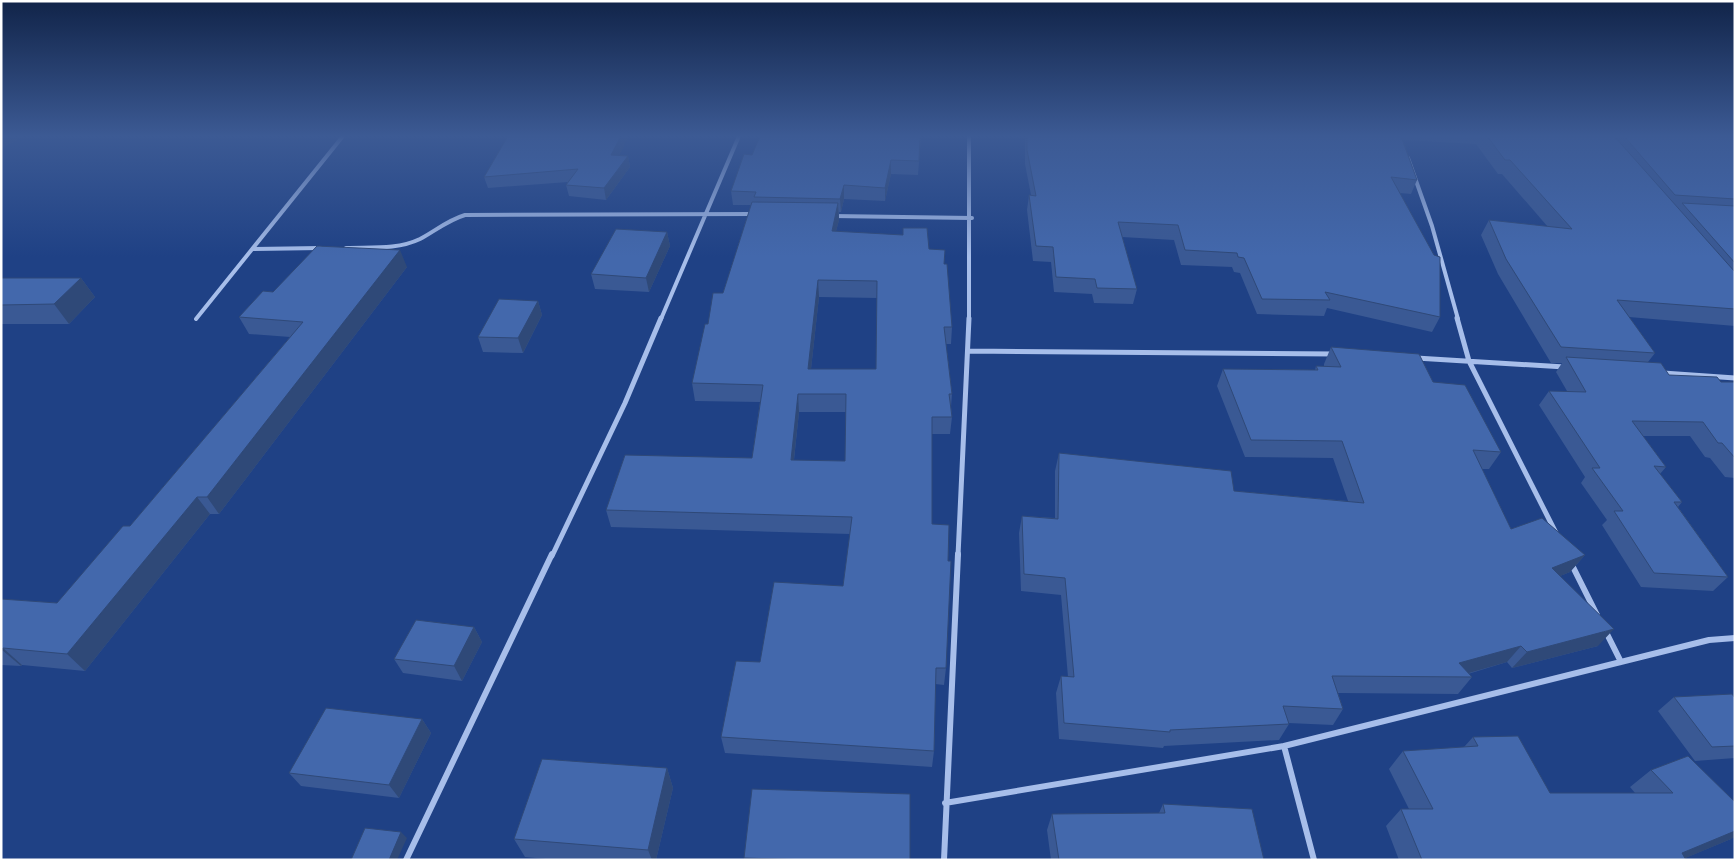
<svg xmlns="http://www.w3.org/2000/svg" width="1736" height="861" font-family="Cabin,sans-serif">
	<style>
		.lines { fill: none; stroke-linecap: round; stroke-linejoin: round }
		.street-far2 { stroke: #a7beea; stroke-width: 4 }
		.street-far1 { stroke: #a7beea; stroke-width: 5 }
		.street { stroke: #a7beea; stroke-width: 6 }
		.wall { fill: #3a5994; fill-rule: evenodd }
		.shaded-wall { fill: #2f4978 }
		.building { fill: #4368ac; stroke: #2f4978; fill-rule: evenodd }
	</style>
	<rect width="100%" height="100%" fill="#1f4185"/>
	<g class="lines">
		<!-- street-far2 -->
		<path class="street-far2" d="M 1408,158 L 1432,226 L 1458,319
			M 833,216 L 972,218
			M 346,248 C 371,247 397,250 420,239 C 435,231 448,220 465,215 L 754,214
			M 253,249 L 320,248
			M 196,319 L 343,136
			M 661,319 L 739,136
			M 969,319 L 969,136"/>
		<!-- street-far1 -->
		<path class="street-far1" d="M 1457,318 L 1469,361 L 1556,533
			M 969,351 L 1335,354
			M 1416,358 L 1565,367
			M 1663,373 L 1735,378
			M 552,556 L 625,403 L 661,318
			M 958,556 L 969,318"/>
		<!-- street -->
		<path class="street" d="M 1571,563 L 1597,615
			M 1606,632 L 1621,662
			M 1284,746 L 1314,860
			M 945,803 L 1284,746 L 1709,640 L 1735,638
			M 406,860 L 552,554
			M 944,860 L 958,554"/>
	</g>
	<!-- wall -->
	<path class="wall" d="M 921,136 L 918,175 L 891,174 L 885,201 L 844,199 L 841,212 L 839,212 L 839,220 L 836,231 L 929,249 L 944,264 L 952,327 L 951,344 L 946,344 L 952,394 L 951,407 L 952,417 L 950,434 L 932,434 L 932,524 L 946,668 L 944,685 L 935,684 L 934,751 L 932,767 L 725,753 L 721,737 L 760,662 L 843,586 L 850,534 L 611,527 L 606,510 L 752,458 L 760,402 L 695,401 L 692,383 L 708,324 L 723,293 L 751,205 L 733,205 L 731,191 L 752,155 ZM 819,297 L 877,298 L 876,369 L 811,369 ZM 799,412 L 846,412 L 845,461 L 794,460 Z
		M 1025,136 L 1735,136 L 1735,326 L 1629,317 L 1655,353 L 1648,362 L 1669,375 L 1721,382 L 1735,382 L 1735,478 L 1725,477 L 1710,458 L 1705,457 L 1690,436 L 1643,436 L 1666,467 L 1660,474 L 1682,502 L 1678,507 L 1728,577 L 1713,591 L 1641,587 L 1602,525 L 1607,520 L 1581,483 L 1585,477 L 1539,405 L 1549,391 L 1567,391 L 1556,372 L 1562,363 L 1551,363 L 1498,274 L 1481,235 L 1489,220 L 1548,227 L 1502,174 L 1498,174 L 1476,144 L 1403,140 L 1417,180 L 1411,194 L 1400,193 L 1440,317 L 1432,332 L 1327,308 L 1324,316 L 1257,314 L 1240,273 L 1234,272 L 1232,267 L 1181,265 L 1174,240 L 1122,237 L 1137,289 L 1133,304 L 1094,303 L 1092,294 L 1054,292 L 1051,262 L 1033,261 L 1027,210 L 1029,195 L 1031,195 L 1025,164 Z
		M 619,155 L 628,156 L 630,167 L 606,200 L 569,196 L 566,185 L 568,182 L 488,188 L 484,177 Z
		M 667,232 L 670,246 L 649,292 L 595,289 L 591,274 Z
		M 407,267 L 219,514 L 210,514 L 85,671 L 22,665 L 21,666 L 1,665 L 1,599 L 57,603 L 130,526 L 290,337 L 249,334 L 239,317 L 273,292 Z
		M 1,278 L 81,278 L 95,297 L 69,324 L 1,324 Z
		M 538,301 L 542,315 L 523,353 L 483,352 L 478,337 Z
		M 1331,347 L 1433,382 L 1501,452 L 1489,469 L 1482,469 L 1511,529 L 1585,555 L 1570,572 L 1560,576 L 1598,646 L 1512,668 L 1507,662 L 1468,674 L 1472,677 L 1458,694 L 1338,693 L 1343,709 L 1333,725 L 1288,723 L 1289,724 L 1279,740 L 1164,746 L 1163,748 L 1059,739 L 1056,693 L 1061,676 L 1068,677 L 1061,595 L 1021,591 L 1019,533 L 1022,516 L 1055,518 L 1055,471 L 1059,453 L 1234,491 L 1348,501 L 1333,458 L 1245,457 L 1217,386 L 1223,369 L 1315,370 L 1316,366 L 1324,366 L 1324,364 Z
		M 474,627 L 482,642 L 462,681 L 403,673 L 394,659 Z
		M 1674,697 L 1735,698 L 1735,758 L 1695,761 L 1658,711 Z
		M 422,719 L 431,733 L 399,798 L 301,786 L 289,773 Z
		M 1473,737 L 1550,793 L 1635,793 L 1630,787 L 1651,770 L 1731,839 L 1685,858 L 1686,860 L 1399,860 L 1386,826 L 1401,809 L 1409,809 L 1389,769 L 1403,751 L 1464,747 Z
		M 667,768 L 673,788 L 656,860 L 556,860 L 525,857 L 514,839 Z
		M 1163,804 L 1264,860 L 1051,860 L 1047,830 L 1052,814 L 1159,813 Z
		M 744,858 L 910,860 L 744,860 Z"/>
	<!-- shaded-wall -->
	<path class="shaded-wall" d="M 1,136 L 24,136 L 1,149 Z
		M 621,136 L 629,136 L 614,166 L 611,155 Z
		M 628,156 L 630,167 L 606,200 L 604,188 Z
		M 891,160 L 891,174 L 885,201 L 885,188 Z
		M 844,185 L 844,199 L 841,212 L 840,199 Z
		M 838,203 L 839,220 L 832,248 L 832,231 Z
		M 667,232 L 670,246 L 649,292 L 646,278 Z
		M 400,250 L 407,267 L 219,514 L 207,497 Z
		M 81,278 L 95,297 L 69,324 L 54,304 Z
		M 818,280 L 819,297 L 809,387 L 808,369 Z
		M 538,301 L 542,315 L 523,353 L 518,338 Z
		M 798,394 L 799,412 L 792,477 L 791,460 Z
		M 197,497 L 210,514 L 85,671 L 67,654 Z
		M 1585,555 L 1570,572 L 1539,585 L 1552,568 Z
		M 474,627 L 482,642 L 462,681 L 454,666 Z
		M 1614,629 L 1598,646 L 1512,668 L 1527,652 Z
		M 1521,646 L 1507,662 L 1455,677 L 1459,663 Z
		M 3,648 L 22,665 L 21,666 L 2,650 Z
		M 422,719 L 431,733 L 399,798 L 389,785 Z
		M 667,768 L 673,788 L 656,860 L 652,860 L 648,850 Z
		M 1735,831 L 1735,837 L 1731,839 L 1681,860 L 1682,853 Z
		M 401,832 L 407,838 L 397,860 L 389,860 Z"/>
	<!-- building -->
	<path class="building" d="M 508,136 L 621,136 L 611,155 L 628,156 L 604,188 L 566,185 L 578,169 L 484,177 Z
		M 760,136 L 920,136 L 919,161 L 891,160 L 885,188 L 844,185 L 840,199 L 754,197 L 756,192 L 731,191 L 744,154 L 752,155 Z
		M 1027,136 L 1401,136 L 1417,180 L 1391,177 L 1434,255 L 1440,257 L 1440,317 L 1325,292 L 1330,300 L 1262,299 L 1244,258 L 1238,257 L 1237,253 L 1185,250 L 1178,225 L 1118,222 L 1137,289 L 1097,288 L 1095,279 L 1056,277 L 1053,247 L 1036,246 L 1029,195 L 1036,196 L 1027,150 Z
		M 1487,136 L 1614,136 L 1735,272 L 1735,309 L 1617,300 L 1655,353 L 1561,347 L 1506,259 L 1489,220 L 1572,229 L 1510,160 L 1505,160 Z
		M 1624,136 L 1735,136 L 1735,199 L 1675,195 Z
		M 752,202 L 838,203 L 832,231 L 903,235 L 903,228 L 927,228 L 929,249 L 945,250 L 944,264 L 947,264 L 952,327 L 944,327 L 952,394 L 949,394 L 952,417 L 932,417 L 932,524 L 949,525 L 948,561 L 951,561 L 946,668 L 936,668 L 934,751 L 721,737 L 736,661 L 760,662 L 774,582 L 843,586 L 852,517 L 606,510 L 625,455 L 752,458 L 763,385 L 692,383 L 705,324 L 708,324 L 713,293 L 723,293 ZM 818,280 L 877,281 L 876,369 L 808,369 ZM 798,394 L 846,394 L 845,461 L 791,460 Z
		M 1682,203 L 1735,206 L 1735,263 Z
		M 616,229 L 667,232 L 646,278 L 591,274 Z
		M 317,246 L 400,250 L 207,497 L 197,497 L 67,654 L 3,648 L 1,650 L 1,599 L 57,603 L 123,526 L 130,526 L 303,322 L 239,317 L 263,291 L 273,292 Z
		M 1,278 L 81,278 L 54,304 L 1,305 Z
		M 499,299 L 538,301 L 518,338 L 478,337 Z
		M 1331,347 L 1419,354 L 1433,382 L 1465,385 L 1501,452 L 1473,450 L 1511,529 L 1542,518 L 1585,555 L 1552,568 L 1614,629 L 1527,652 L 1521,646 L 1459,663 L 1472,677 L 1332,676 L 1343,709 L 1283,706 L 1289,724 L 1170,730 L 1170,732 L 1064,723 L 1061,676 L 1074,677 L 1065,578 L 1024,574 L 1022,516 L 1058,519 L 1059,453 L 1231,471 L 1234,491 L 1364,503 L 1342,441 L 1251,440 L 1223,369 L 1318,370 L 1316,366 L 1341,367 Z
		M 1566,357 L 1661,363 L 1669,375 L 1717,377 L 1721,382 L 1735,382 L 1735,458 L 1722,443 L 1718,443 L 1703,422 L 1632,421 L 1666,467 L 1654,466 L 1682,502 L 1674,502 L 1728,577 L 1654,573 L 1614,511 L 1623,511 L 1592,468 L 1600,468 L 1549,391 L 1586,392 Z
		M 416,620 L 474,627 L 454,666 L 394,659 Z
		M 1732,694 L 1735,698 L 1735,746 L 1712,747 L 1674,697 Z
		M 326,708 L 422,719 L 389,785 L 289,773 Z
		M 1518,736 L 1550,793 L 1673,793 L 1651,770 L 1688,756 L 1735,802 L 1735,831 L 1682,853 L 1686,860 L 1422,860 L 1401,809 L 1433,809 L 1403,751 L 1478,746 L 1473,737 Z
		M 542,759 L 667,768 L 648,850 L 514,839 Z
		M 752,789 L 910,794 L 910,860 L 811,860 L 744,858 Z
		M 1163,804 L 1252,809 L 1264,860 L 1059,860 L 1052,814 L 1165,813 Z
		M 365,828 L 401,832 L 389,860 L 351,860 Z"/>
	<!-- sky -->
	<linearGradient id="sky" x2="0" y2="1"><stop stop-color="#112449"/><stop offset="0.53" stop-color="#3c5a94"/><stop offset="1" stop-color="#3c5a94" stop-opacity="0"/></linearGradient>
	<rect width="1736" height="257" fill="url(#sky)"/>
	<!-- border -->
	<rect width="1736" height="861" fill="none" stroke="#ffffff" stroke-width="5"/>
</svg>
